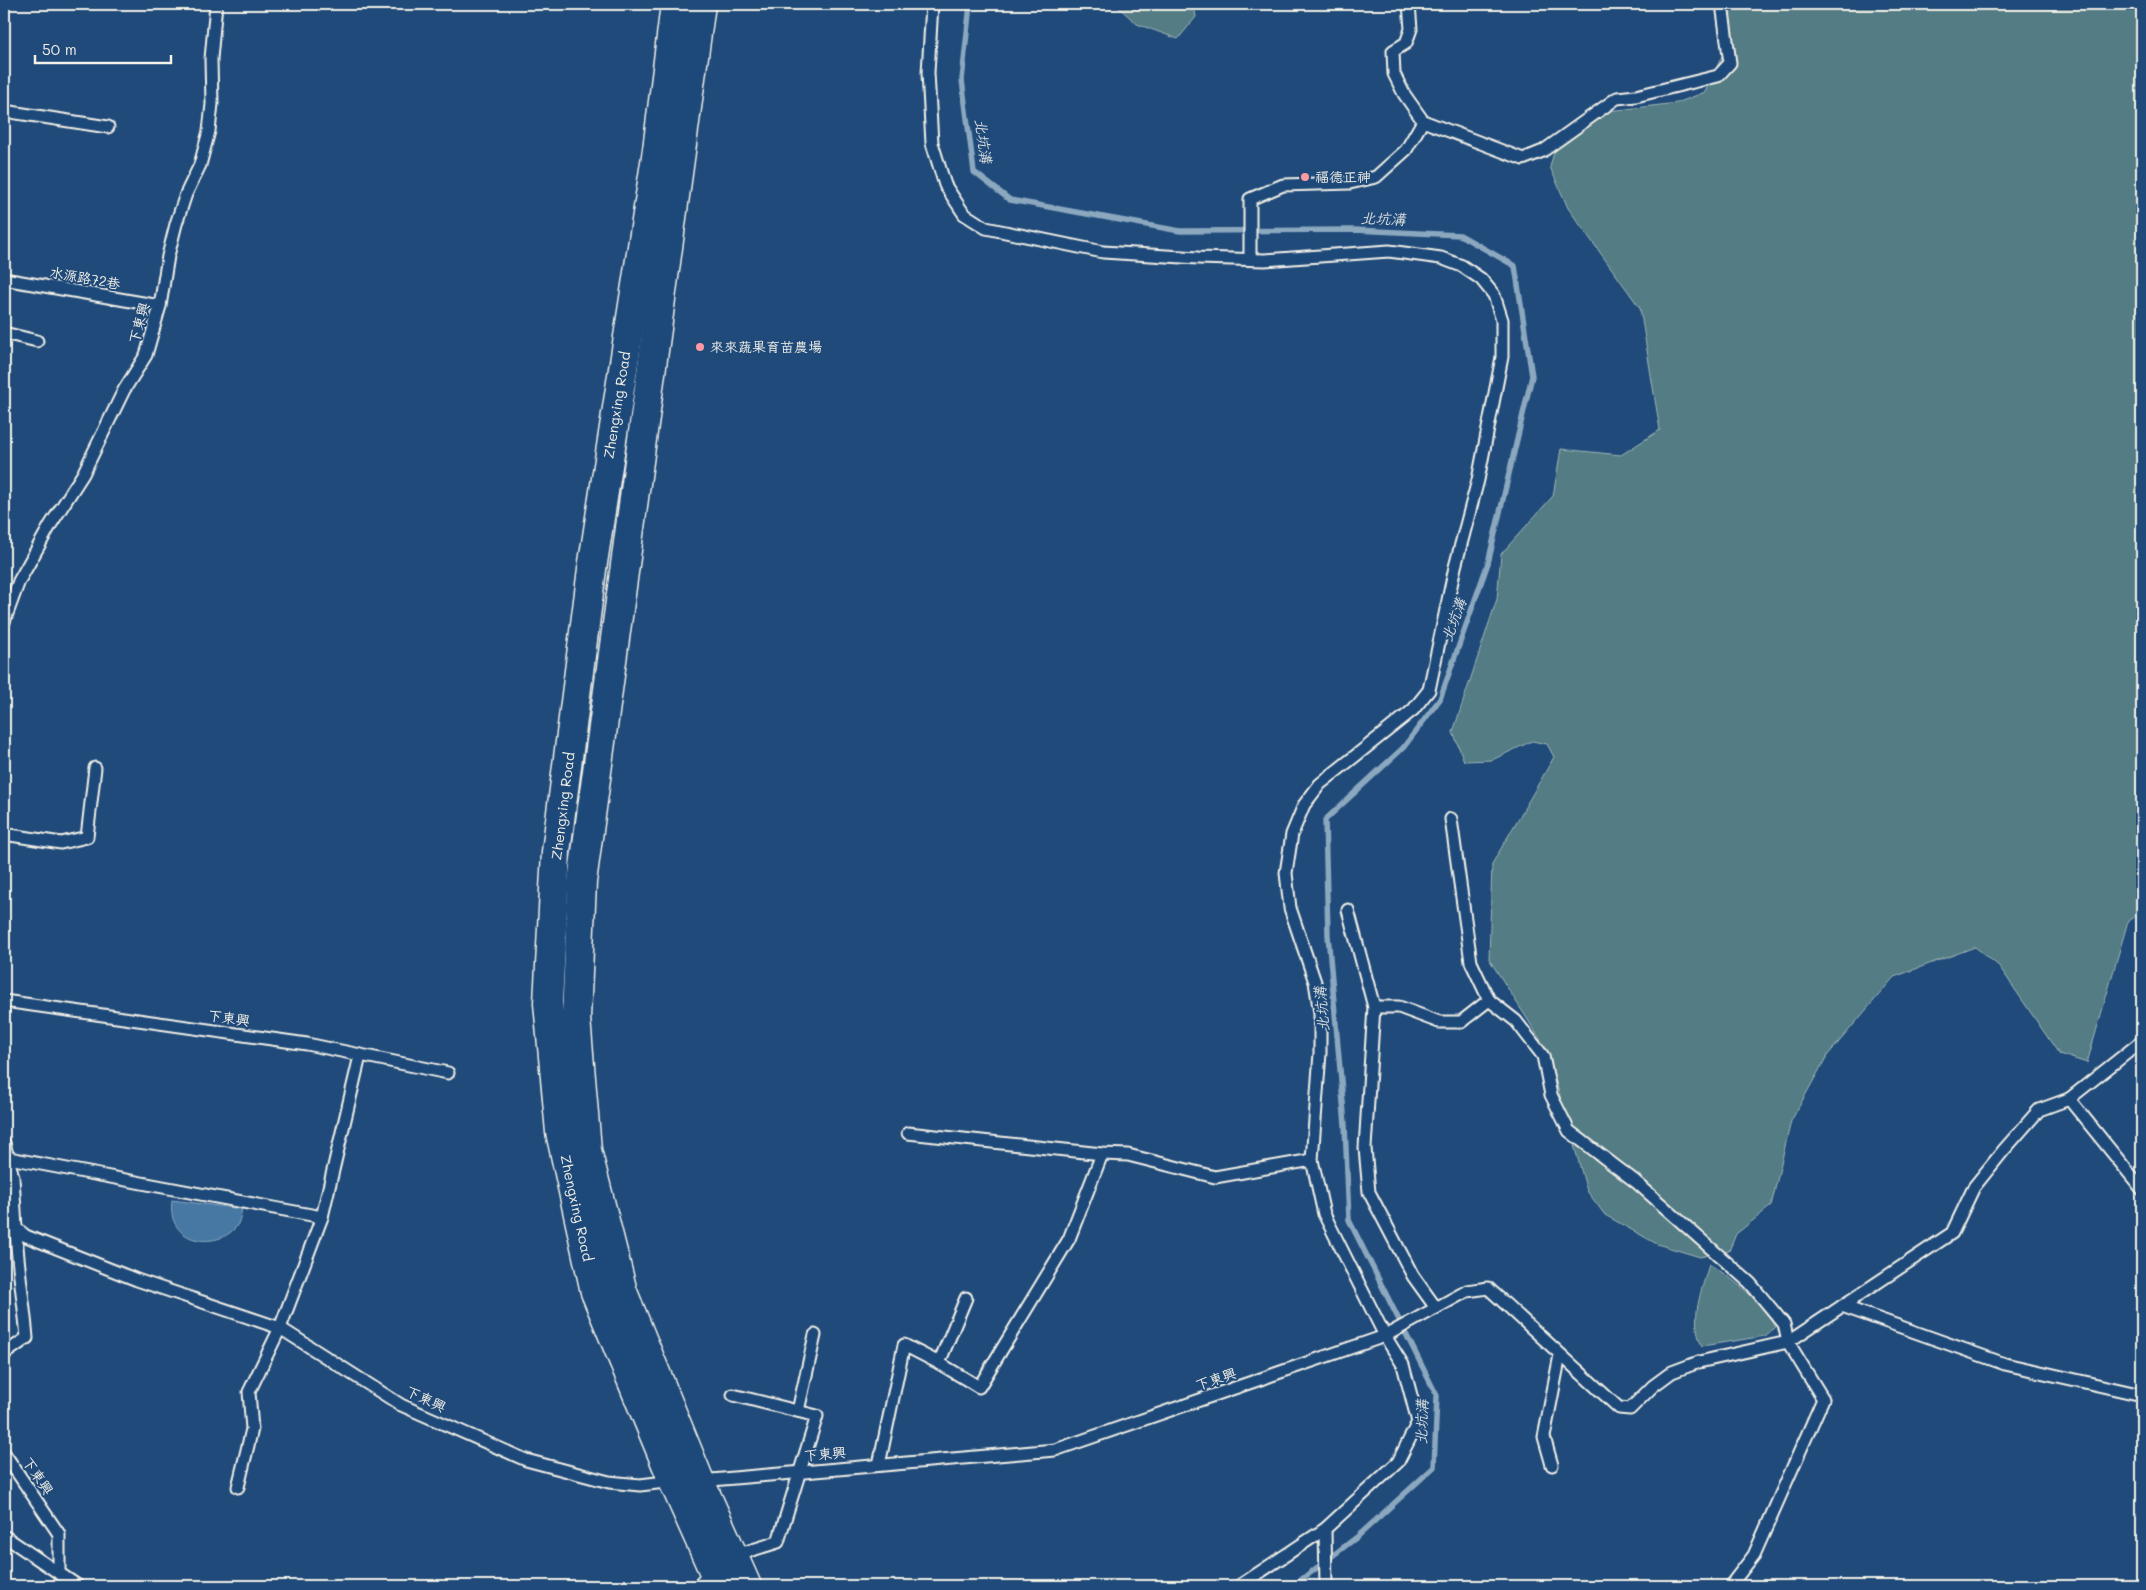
<svg xmlns="http://www.w3.org/2000/svg" width="2146" height="1590" font-family="Mali,'LXGW WenKai TC',sans-serif">
  <style>
    .green { fill: #527c84; stroke: #a3b6b6 }
    .water { fill: #4778a4; stroke: #8ca8bf }
    .lines { fill: none; stroke-linecap: round; stroke-linejoin: round }
    .stream { stroke: #8ca8bf; stroke-width: 5.5 }
    .service-casing { stroke: #f4f1e8; stroke-width: 15 }
    .secondary-casing { stroke: #f4f1e8; stroke-width: 31 }
    .service { stroke: #1f4a7a; stroke-width: 11 }
    .secondary { stroke: #1f4a7a; stroke-width: 28 }
    .poi-dot { fill: #ff9aa2; stroke: #1f4a7a; stroke-width: 2 }
    .labels { text-anchor: middle; stroke-width: 4; stroke-linejoin: round; paint-order: stroke }
    .poi-label { font-size: 14px; fill: #f4f1e8; stroke: #1f4a7a; text-anchor: start }
    .street-label { font-size: 14px; fill: #f4f1e8; stroke: #1f4a7a }
    .water-label { font-size: 15px; font-style: italic; fill: #dadfde; stroke: #1f4a7a }
  </style>
  <rect width="100%" height="100%" fill="#1f4a7a"/>
  <filter id="ink" filterUnits="userSpaceOnUse"><feTurbulence type="fractalNoise" baseFrequency=".02" numOctaves="2"/><feDisplacementMap in="SourceGraphic" scale="10" xChannelSelector="R" yChannelSelector="G"/><feConvolveMatrix kernelMatrix="1 2 1 2 8 2 1 2 1" color-interpolation-filters="sRGB"/></filter>
  <g filter="url(#ink)">
    <g class="green">
      <path d="M1115,4H1194L1196,17L1178,39L1137,24Z"/>
      <path d="M1727,4H2142V911L2128,921L2087,1063L2059,1054L1999,966L1975,947L1894,977L1827,1056L1791,1121L1771,1206L1736,1234L1729,1251L1700,1257L1657,1244L1605,1215L1587,1191L1547,1050L1489,959L1492,864L1554,757L1547,744L1532,741L1492,760L1464,761L1453,732L1497,599L1501,554L1553,496L1561,449L1621,455L1660,430L1640,308L1568,208L1550,167L1554,152L1601,112L1677,103L1705,92L1731,37Z"/>
      <path d="M1709,1264C1738,1282 1757,1298 1776,1327L1765,1336L1702,1346C1689,1318 1702,1291 1709,1264Z"/>
    </g>
    <path class="water" d="M172,1200L242,1209C241,1213 240,1220 238,1224C226,1244 191,1247 177,1227C171,1218 171,1210 172,1200Z"/>
    <g class="lines">
      <path class="stream" d="M970,4L962,80L974,172L1010,200L1180,231L1355,230L1460,235L1515,266L1532,376L1488,563L1440,699L1403,748L1325,820L1328,935L1345,1125L1349,1220L1437,1396L1434,1467L1357,1537L1293,1586"/>
      <g class="service-casing">
        <g id="service">
          <path d="M932,4L928,73L932,143L945,185L964,214L986,228L1103,252L1198,258L1265,260L1389,251L1441,258L1462,266L1481,279L1494,295L1502,320V357L1478,480L1455,567L1429,690L1413,710L1320,784L1304,805L1292,834L1286,873L1290,908L1315,982L1320,1013V1053L1312,1160L1324,1214L1385,1336L1403,1365L1418,1422L1398,1462L1325,1529L1239,1586"/>
          <path d="M1409,4L1411,29L1406,43L1393,51L1394,74L1404,94L1423,121L1523,159L1543,151L1617,98L1636,96L1718,76L1730,63L1722,4"/>
          <path d="M4,111L108,127"/>
          <path d="M1250,259V199L1283,185L1350,183L1376,177L1406,150L1423,121"/>
          <path d="M4,279L160,306"/>
          <path d="M4,333L37,341"/>
          <path d="M4,622L19,581L51,524L83,474L124,390L146,355L160,306L168,256L176,224L186,194L200,165L209,131L212,104L211,59L216,4"/>
          <path d="M1451,819L1471,962L1489,1000L1516,1021L1543,1056L1551,1095L1569,1131L1636,1182L1750,1283L1784,1324L1788,1342L1823,1399L1754,1555L1730,1586"/>
          <path d="M4,834L61,843L87,837L95,768"/>
          <path d="M1348,910L1374,1007L1365,1148L1369,1192L1413,1276L1436,1308"/>
          <path d="M4,1001L307,1044L448,1073"/>
          <path d="M1374,1007H1399L1439,1022H1461L1489,1000"/>
          <path d="M2069,1099L2142,1041"/>
          <path d="M908,1133L1102,1154L1128,1155L1215,1177L1312,1160"/>
          <path d="M4,1143L13,1177L16,1228L26,1236L137,1280L280,1328L401,1405L526,1460L609,1482L640,1485L674,1481"/>
          <path d="M9,1158L322,1217L280,1328L249,1392L252,1429L238,1487"/>
          <path d="M322,1217L360,1056"/>
          <path d="M1842,1306L2005,1364L2142,1395"/>
          <path d="M4,1354L27,1338C24,1301 17,1265 16,1228"/>
          <path d="M939,1363L979,1387L1069,1239L1102,1154"/>
          <path d="M733,1395L817,1416L778,1542L733,1556"/>
          <path d="M798,1411L815,1335"/>
          <path d="M4,1453L59,1534V1573"/>
          <path d="M879,1465L904,1345L939,1363L966,1298"/>
          <path d="M1552,1465L1544,1437L1560,1355"/>
          <path d="M700,1481L1055,1450L1385,1336L1467,1291L1488,1288L1619,1408L1630,1409L1653,1386L1672,1372L1699,1362L1788,1342L1952,1233L1974,1187L2003,1151L2039,1110L2069,1099L2142,1189"/>
          <path d="M1325,1529L1326,1586"/>
          <path d="M4,1536L78,1586"/>
          <path d="M698,1586L712,1571"/>
        </g>
      </g>
      <g class="secondary-casing">
        <g id="secondary">
          <path id="s1" d="M675,4L657,150L592,569L556,852L548,1003L560,1132L595,1292L673,1481L720,1586"/>
          <path d="M701,4L582,882L576,1018L587,1150L623,1292L700,1481L747,1586"/>
        </g>
      </g>
      <use href="#service" class="service"/>
      <use href="#secondary" class="secondary"/>
    </g>
  </g>
  <g class="poi-dot">
    <circle cx="1305" cy="177" r="5"/>
    <circle cx="700" cy="347" r="5"/>
  </g>
  <g class="labels">
    <g class="poi-label">
      <text x="1315" y="182">福德正神</text>
      <text x="710" y="352">來來蔬果育苗農場</text>
    </g>
    <g class="street-label">
      <text transform="translate(85 278) rotate(10)" y="5">水源路72巷</text>
      <text transform="translate(139 323) rotate(-75)" y="5">下東興</text>
      <text transform="translate(617 405) rotate(-81)" y="5">Zhengxing Road</text>
      <text transform="translate(563 806) rotate(-83)" y="5">Zhengxing Road</text>
      <text transform="translate(229 1018) rotate(8)" y="5">下東興</text>
      <text dy="5" stroke="none"><textPath href="#s1" startOffset="1215">Zhengxing Road</textPath></text>
      <text transform="translate(1216 1379) rotate(-19)" y="5">下東興</text>
      <text transform="translate(426 1399) rotate(25)" y="5">下東興</text>
      <text transform="translate(825 1454) rotate(-5)" y="5">下東興</text>
      <text transform="translate(38 1476) rotate(56)" y="5">下東興</text>
    </g>
    <g class="water-label">
      <text transform="translate(983 141) rotate(82)" y="5">北坑溝</text>
      <text transform="translate(1383 219) rotate(2)" y="5">北坑溝</text>
      <text transform="translate(1454 620) rotate(-70)" y="5">北坑溝</text>
      <text transform="translate(1322 1009) rotate(-95)" y="5">北坑溝</text>
      <text transform="translate(1422 1422) rotate(-89)" y="5">北坑溝</text>
    </g>
  </g>
  <rect width="2146" height="1590" fill="none" stroke="#1f4a7a" stroke-width="20"/>
  <rect x="10" y="10" width="2126" height="1570" fill="none" stroke="#f4f1e8" stroke-width="2" filter="url(#ink)"/>
  <path d="M35 55v8h136v-8" fill="none" stroke="#f4f1e8" stroke-width="2.5"/>
  <text x="42" y="55" font-size="15" fill="#f4f1e8" stroke="#1f4a7a" stroke-width="4" paint-order="stroke">50 m</text>
</svg>
